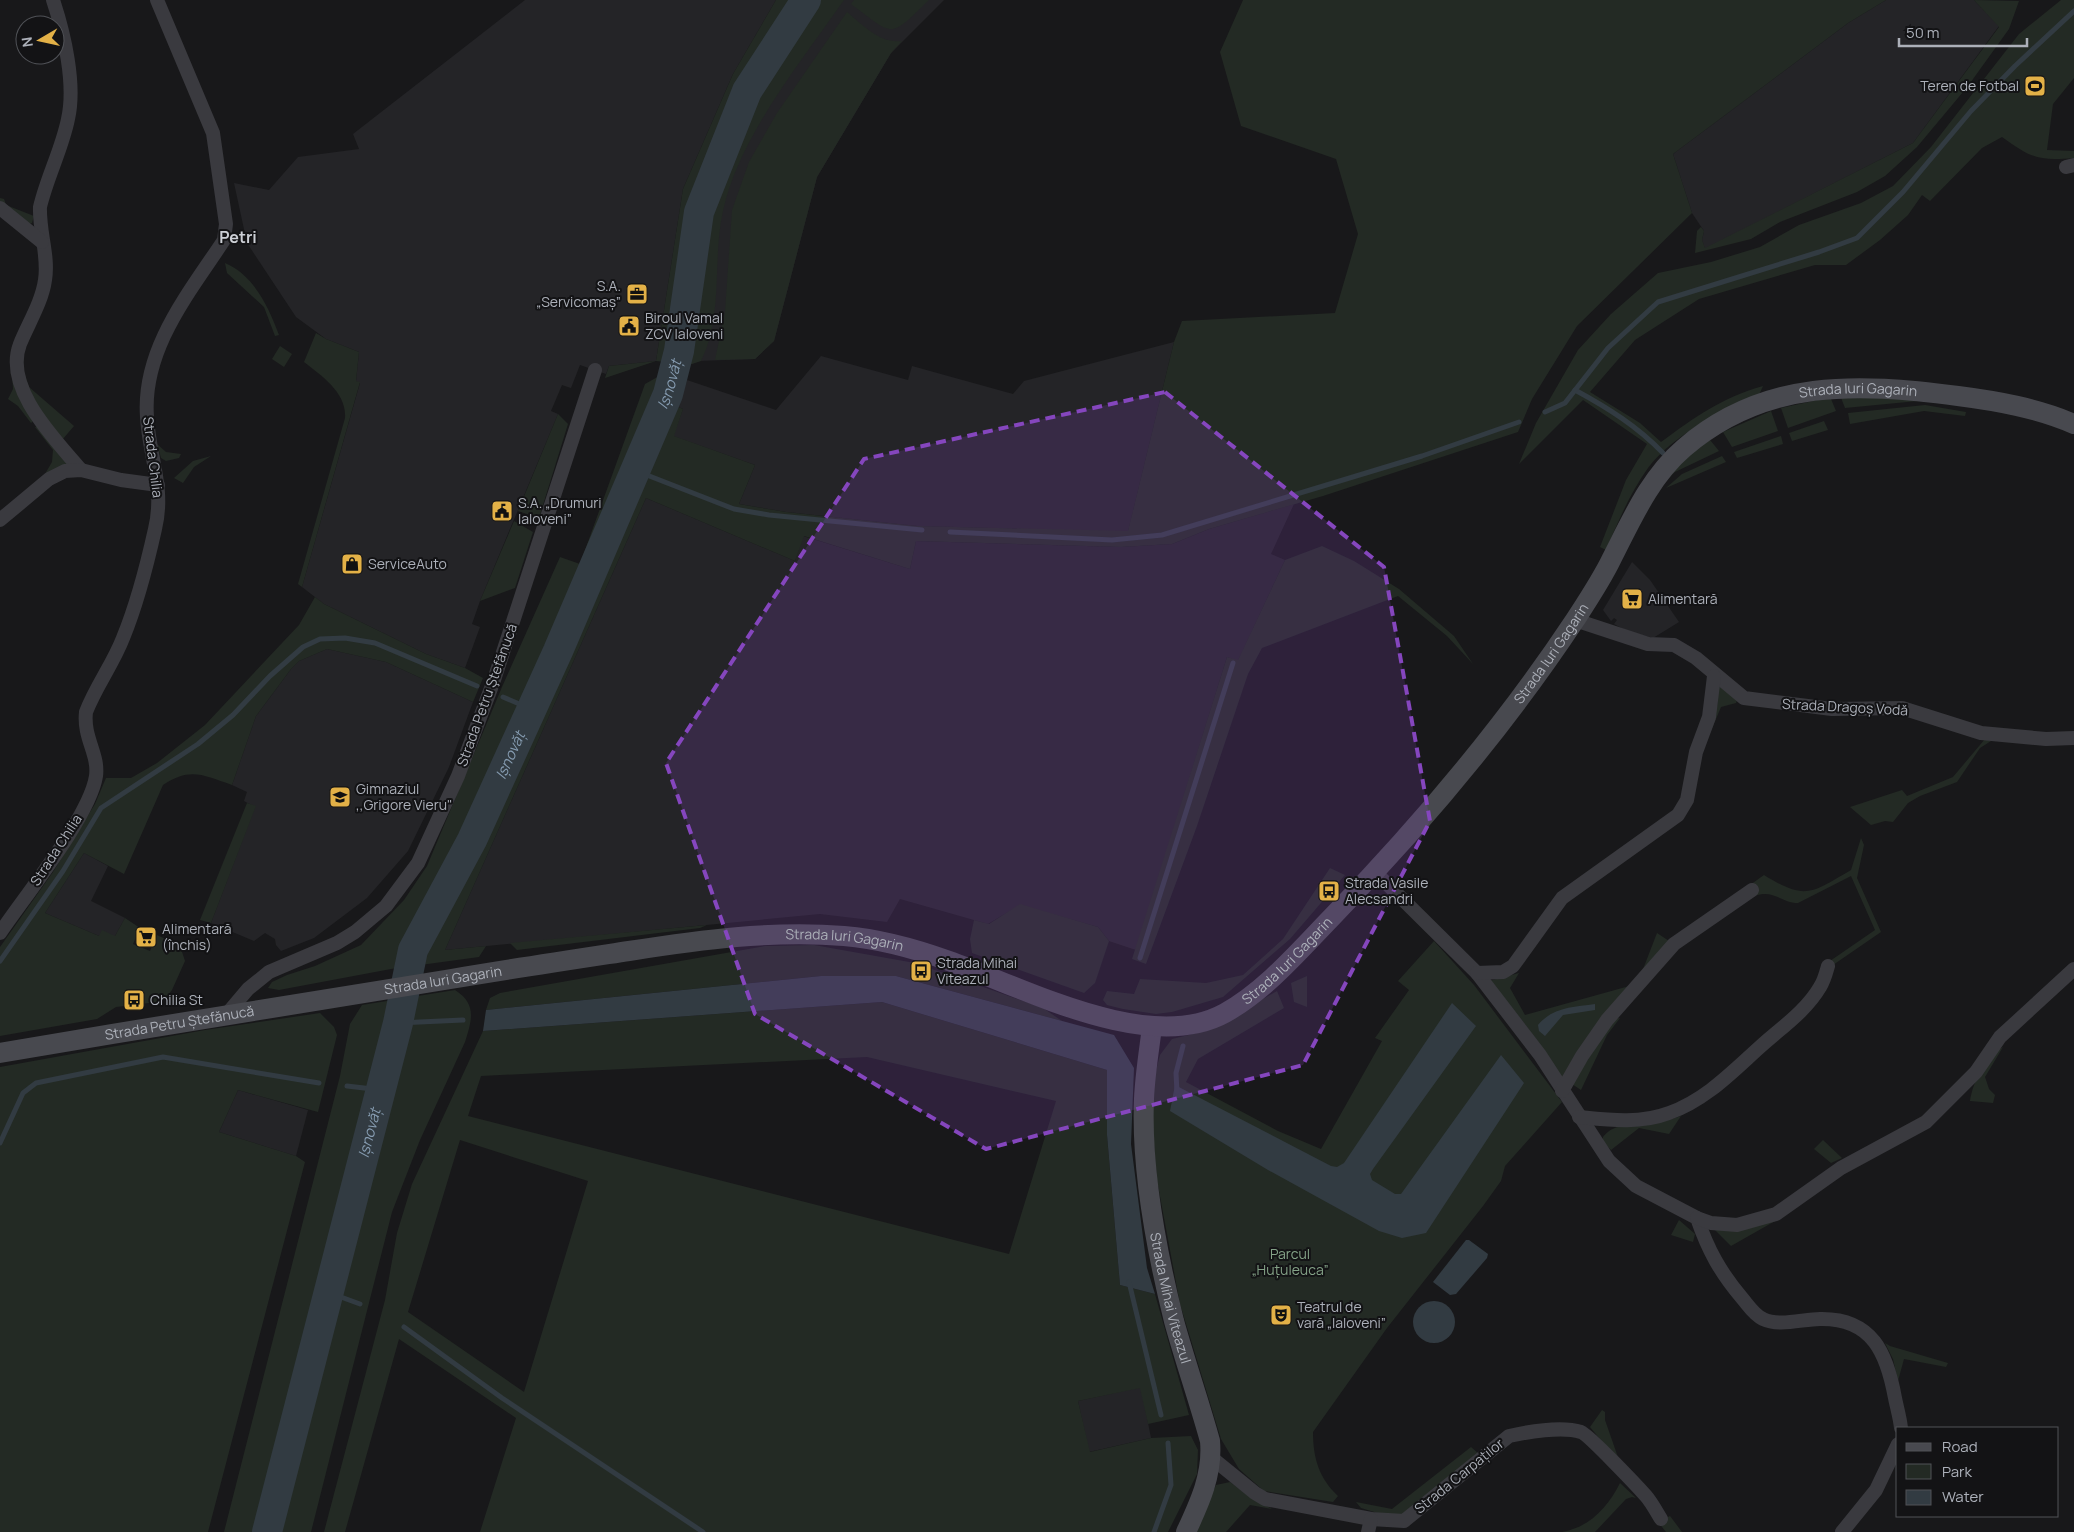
<svg xmlns="http://www.w3.org/2000/svg" width="2074" height="1532" font-family="Manrope,sans-serif">
  <style>
    .built { fill: #242427 }
    .green { fill: #232a24; fill-rule: evenodd }
    .water { fill: #323b42 }
    .lines { fill: none; stroke-linecap: round; stroke-linejoin: round }
    .stream { stroke: #323b42; stroke-width: 5 }
    .river { stroke: #323b42; stroke-width: 30 }
    .street { stroke: #3a3a3f; stroke-width: 14 }
    .secondary { stroke: #48494f; stroke-width: 20 }
    .marked { fill: #8546be; fill-opacity: 0.2; stroke: #8546be; stroke-width: 4; stroke-dasharray: 10 6; stroke-linejoin: round }
    .labels { text-anchor: middle; stroke-width: 4; stroke-linejoin: round; paint-order: stroke }
    .poi-label { font-size: 14px; fill: #acb0b9; stroke: #131315; text-anchor: start }
    .street-label { font-size: 14px; fill: #acb0b9; stroke: #131315 }
    .park-label { font-size: 14px; fill: #84a287; stroke: #131315 }
    .water-label { font-size: 15px; font-style: italic; fill: #869cb1; stroke: #131315 }
    .quarter-label { font-size: 16px; font-weight: bold; fill: #cccfd5; stroke: #131315 }
  </style>
  <rect width="100%" height="100%" fill="#18181a"/>
  <g class="built">
    <path d="M525,0H776L733,74L683,189L656,361L609,366L606,374L580,365L571,388L562,385L551,411L558,414L480,601L472,624L480,627L465,668L426,654L324,604L302,587L360,383L356,381L359,352L326,339L296,317L247,243L234,183L269,190L298,157L359,149L353,134Z"/>
    <path d="M835,0H944L891,53L817,177L774,341L755,359L696,361L719,207L738,155Z"/>
    <path d="M1886,0H1974L1999,26L1913,143L1705,249L1702,240L1704,231L1692,213L1673,154L1848,23Z"/>
    <path d="M1174,342L1128,532L917,526L786,512L739,504L755,465L673,436L683,409L678,407L687,380L776,410L821,356L908,380L912,366L1013,394L1024,381Z"/>
    <path d="M646,498L795,561L803,536L910,569L916,541L1121,547L1172,544L1209,529L1294,504L1271,554L1285,560L1238,661L1227,657L1136,950L1109,941L1098,927L1020,905L988,924L900,899L887,922L820,914L445,950Z"/>
    <path d="M1632,562L1650,580L1679,622L1653,638L1627,631L1614,624L1617,620L1614,618L1611,621L1603,610Z"/>
    <path d="M327,649L386,662L473,702L449,767L408,851L367,898L314,938L281,951L276,945L275,939L265,933L254,941L211,923L255,807L244,801L247,792L232,785L256,716L291,669L299,661Z"/>
    <path d="M84,853L108,866L91,901L125,918L115,936H99L45,913Z"/>
    <path d="M238,1090L308,1110L296,1156L219,1132Z"/>
    <path d="M1141,1387L1151,1438L1089,1452L1078,1401Z"/>
  </g>
  <g class="green">
    <path d="M776,0H844C801,62 739,137 723,211C712,259 724,315 701,361L689,365L656,361L605,378L609,366L656,361L683,189L733,74Z"/>
    <path d="M854,0H929C889,39 895,37 851,4Z"/>
    <path d="M1243,0H1886L1848,23L1673,154L1692,213L1577,326L1532,399L1518,432L1323,496L1209,529L1172,544L1121,547L916,541L910,569L804,536L795,561L646,498L445,950L486,946L479,957L391,969L279,990L268,988L272,982L287,975L315,966L361,945L404,900L427,866L502,687L560,557L580,564L645,384L661,375L687,380L678,407L683,409L674,436L755,465L739,504L786,512L917,526L1128,531L1174,342L1182,321L1335,313L1358,234L1336,159L1241,126L1220,52Z"/>
    <path d="M1974,0L2019,1L2009,29L1968,86L1917,147L1885,176L1857,192L1780,222L1751,239L1695,253L1697,231L1701,227L1704,231L1702,240L1705,248L1913,143L1999,27Z"/>
    <path d="M2061,0H2074V78L2053,104L2047,150L2074,151V158C2038,161 2031,158 2002,137L1982,148L1930,201L1922,195L1908,215L1880,240L1846,265H1815L1699,299L1635,340L1590,392L1640,423L1661,442C1695,417 1721,398 1763,386L1759,395C1724,408 1671,437 1648,468C1630,493 1618,522 1606,550L1600,547L1626,480L1647,444L1583,400L1519,464L1536,423L1578,350L1611,314L1658,273L1711,262L1760,247L1799,225L1861,203L1893,186L1931,147L2019,34Z"/>
    <path d="M847,12C863,25 880,44 902,41L891,53L817,177L774,341L755,359L715,360L725,312L732,210L749,162L777,113Z"/>
    <path d="M0,198L4,199L6,205L34,216L32,223L29,224L0,202Z"/>
    <path d="M225,263C254,275 269,308 279,335L275,336L264,307L227,273Z"/>
    <path d="M316,333L326,339L359,352L356,381L360,382L302,587L298,584L345,418C347,393 322,376 304,362Z"/>
    <path d="M24,346L23,369L29,387L74,426L62,440C42,414 10,382 24,346Z"/>
    <path d="M280,346L292,354L284,367L272,359Z"/>
    <path d="M12,373L34,420L31,423L18,406L8,399L13,389Z"/>
    <path d="M1840,395L1928,400L1845,408Z"/>
    <path d="M1827,398L1831,399L1836,411L1788,428L1781,408Z"/>
    <path d="M1925,405L1966,412L1965,416L1924,411L1850,424L1848,413Z"/>
    <path d="M1771,411L1778,431L1732,447L1723,432Z"/>
    <path d="M558,414L568,424L539,518L518,511Z"/>
    <path d="M1824,421L1828,430L1792,441L1789,433Z"/>
    <path d="M39,426L70,465L45,474L52,462L53,450L35,427Z"/>
    <path d="M1781,436L1783,444L1737,458L1734,452Z"/>
    <path d="M1710,440L1719,451L1675,472L1655,491L1685,459Z"/>
    <path d="M157,444L166,452L181,454L179,458L166,461L161,458Z"/>
    <path d="M211,456L194,467L183,483L174,478L193,461Z"/>
    <path d="M1722,456L1726,462L1666,488L1682,474Z"/>
    <path d="M514,521L533,532L515,588L480,601Z"/>
    <path d="M1322,546L1354,561L1399,589L1454,636L1473,664L1447,636L1398,596L1262,648L1248,674L1197,826L1146,964L1132,959L1227,657L1238,660L1285,560Z"/>
    <path d="M315,597L324,604L426,654L465,668L483,678L473,702L386,662L327,649L299,661L291,669L256,716L232,785C203,775 190,767 163,785L124,874L84,853L45,913L99,936L102,930L115,936L125,918L140,928L133,944L150,951L157,935L180,946L185,961L172,990L165,999L157,1002L116,1007L97,1019L0,1036V947L53,872L95,804L106,778H131L157,763L205,725L299,625Z"/>
    <path d="M1719,685L1737,700L1736,703L1721,707L1703,750L1700,751L1717,707Z"/>
    <path d="M1985,739L1991,741L1980,748L1957,782L1920,796L1908,803L1893,822L1885,821L1871,825L1850,807L1902,790L1907,796L1953,777Z"/>
    <path d="M247,803L256,806L211,923L200,920Z"/>
    <path d="M1861,838L1864,845L1857,878L1881,932L1833,965L1830,961L1875,930L1851,876L1798,903C1782,903 1773,889 1755,896L1750,885L1764,875C1806,901 1811,893 1851,870Z"/>
    <path d="M1330,868L1345,875L1290,939L1223,997L1172,1012L1156,1014L1123,1009L1107,1005L1103,1000L1107,991L1134,994L1140,979L1206,983L1243,975L1283,939Z"/>
    <path d="M1020,904L1098,927L1109,941L1095,983L1084,993L972,953L970,939L974,920L989,924Z"/>
    <path d="M707,925L700,928L517,950L510,943Z"/>
    <path d="M1657,933L1669,941L1640,977Z"/>
    <path d="M1434,941L1474,985L1562,1102L1505,1166L1501,1181L1483,1206L1387,1328L1313,1432C1313,1458 1319,1478 1338,1496L1333,1502L1264,1491L1239,1469L1221,1439L1180,1304L1157,1180L1152,1121L1153,1082L1160,1055L1172,1039L1209,1030L1277,991L1284,1008L1198,1059L1186,1082L1278,1131L1321,1149L1382,1041L1375,1038L1409,990L1398,981Z"/>
    <path d="M814,945L915,963L1043,1008L1062,1021L896,976H821L486,1010L490,998L500,993L765,946Z"/>
    <path d="M1519,973L1510,988L1525,1015L1633,985C1605,1014 1582,1043 1562,1078L1524,1023L1489,981Z"/>
    <path d="M1307,976V1007L1294,1002L1291,983Z"/>
    <path d="M455,990C477,1004 472,1020 465,1042L420,1140L392,1212L311,1532H224L340,1076L350,1024L362,1005Z"/>
    <path d="M882,1002L1107,1070V1135L1120,1285L1155,1294L1189,1415L1148,1424L1140,1388L1078,1401L1090,1452L1151,1438L1191,1436L1198,1450L1197,1474L1168,1532H480L516,1418L399,1339L345,1532H324L385,1300L397,1233L412,1184L483,1031ZM867,1057L1056,1101L1009,1254L468,1116L481,1076ZM460,1140L588,1181L524,1392L408,1312Z"/>
    <path d="M320,1013L334,1027L337,1035L318,1112L238,1090L219,1132L296,1156L305,1162L208,1532H0V1067L205,1030Z"/>
    <path d="M1620,1018L1607,1035L1581,1090L1572,1084L1614,1019Z"/>
    <path d="M2003,1047L1985,1077L1989,1089L1995,1095L1993,1103L1970,1101C1973,1081 1985,1059 2003,1047Z"/>
    <path d="M1681,1116L1669,1134L1639,1128L1611,1150L1603,1142V1137C1616,1121 1632,1127 1650,1124C1661,1123 1671,1119 1681,1116Z"/>
    <path d="M1823,1140L1842,1158L1831,1163L1814,1149Z"/>
    <path d="M1782,1217L1731,1246L1714,1229C1741,1230 1757,1227 1782,1217Z"/>
    <path d="M1679,1220L1695,1234L1693,1242L1671,1235Z"/>
    <path d="M1885,1343L1890,1346L1948,1363L1946,1367L1904,1359L1898,1381L1893,1359Z"/>
    <path d="M1602,1410L1605,1412V1420L1620,1463L1590,1427Z"/>
    <path d="M1471,1447L1479,1454L1402,1515H1384L1361,1508L1356,1502L1392,1509Z"/>
    <path d="M1230,1482L1253,1499L1272,1509L1250,1505L1226,1532H1195L1216,1485Z"/>
    <path d="M1620,1483L1636,1498L1632,1497L1626,1499L1595,1532H1562C1590,1527 1608,1507 1620,1483Z"/>
    <path d="M1670,1516L1682,1532H1666L1658,1522Z"/>
  </g>
  <g class="water">
    <path d="M821,976H896L1114,1035L1134,1068L1131,1144L1147,1268L1155,1294L1120,1285L1107,1135V1070L882,1002L483,1031L486,1010Z"/>
    <path d="M1452,1003L1476,1026L1373,1169L1370,1174L1372,1180L1395,1194H1401L1501,1055L1524,1083L1426,1233L1402,1238L1379,1231L1268,1170L1170,1111L1175,1085L1331,1166L1337,1167L1344,1163Z"/>
    <path d="M1595,1004V1010L1563,1015L1545,1036L1539,1031L1538,1025C1553,1007 1573,1007 1595,1004Z"/>
    <path d="M1466,1240H1469L1488,1254L1487,1258L1456,1294L1450,1295L1433,1282Z"/>
    <circle cx="1434" cy="1322" r="21"/>
  </g>
  <g class="lines">
    <g class="stream">
      <path d="M1575,390C1608,408 1637,426 1663,453"/>
      <path d="M1545,412L1565,403L1608,348L1658,302L1819,252L1857,238L1903,192L1971,111L2015,66L2074,11"/>
      <path d="M634,470L734,509L769,515L922,530"/>
      <path d="M950,532L1112,540L1162,535L1422,456L1519,422"/>
      <path d="M503,697L531,709"/>
      <path d="M1140,958L1233,663"/>
      <path d="M0,961L63,871L101,808L198,744L233,715L270,676L303,647L320,639L345,638L375,643L477,686"/>
      <path d="M398,1023L463,1020"/>
      <path d="M347,1086L381,1090"/>
      <path d="M1177,1092L1176,1073L1183,1046"/>
      <path d="M0,1143L23,1093L36,1083L163,1057L319,1083"/>
      <path d="M1129,1282L1161,1415"/>
      <path d="M330,1293L360,1304"/>
      <path d="M404,1327L502,1398L703,1532"/>
      <path d="M1154,1532L1171,1485L1168,1443"/>
    </g>
    <path class="river" id="s1" d="M267,1532L398,1023L413,950L472,840L558,651L668,394L679,351L699,212L747,91L806,0"/>
    <g class="street">
      <path d="M53,0C64,33 76,84 68,119C62,149 47,177 40,207C39,232 49,256 45,280C42,302 28,324 20,344C3,388 55,439 81,470"/>
      <path d="M2066,167L2074,165"/>
      <path d="M0,208L42,242"/>
      <path d="M0,520L49,479L65,471L81,470L121,480L158,485"/>
      <path d="M1575,620L1648,644L1674,645L1696,658L1744,698L1832,709L1902,708L1981,733L2046,739L2074,738"/>
      <path d="M1375,872L1477,973L1540,1055L1609,1161L1636,1186L1697,1218C1708,1250 1720,1272 1742,1298C1748,1305 1754,1315 1763,1319C1779,1327 1803,1319 1820,1319C1873,1318 1887,1354 1895,1398C1897,1408 1900,1418 1901,1428"/>
      <path d="M0,933C25,896 90,816 96,776C99,754 83,738 86,712C96,686 113,664 123,638C137,604 147,565 155,529C165,488 149,456 147,417C142,349 189,293 224,240L226,224L213,133L157,0"/>
      <path d="M1477,973L1503,972L1513,966L1562,898L1678,815L1687,800L1696,752L1709,717L1714,676"/>
      <path d="M226,1015L248,989L269,972L337,943L355,932L386,906L418,863L458,776L493,683L595,370"/>
      <path d="M1562,1091L1582,1056L1607,1020L1674,944L1752,890"/>
      <path d="M1579,1117C1609,1120 1640,1124 1669,1113C1706,1100 1733,1071 1761,1046C1781,1028 1806,1011 1820,987C1824,981 1826,973 1828,966"/>
      <path d="M1697,1218L1711,1223L1737,1225L1776,1214L1841,1168L1926,1122L1976,1072L2000,1037L2074,969"/>
      <path d="M1212,1458L1255,1493L1265,1499L1371,1519L1404,1521L1509,1436C1527,1432 1562,1426 1581,1432C1589,1435 1638,1487 1646,1496C1652,1503 1656,1511 1661,1519"/>
      <path d="M1368,1532L1371,1519"/>
      <path d="M1842,1532L1876,1490L1898,1444"/>
    </g>
    <g class="secondary">
      <path id="s2" d="M1152,1027C1149,1051 1145,1075 1144,1099C1141,1169 1157,1253 1174,1321C1185,1361 1199,1401 1210,1441C1213,1474 1200,1502 1186,1532"/>
      <path id="s3" d="M0,1053C150,1027 300,1003 451,979C510,969 570,960 629,951C700,940 772,930 844,936C880,939 916,949 949,961C1024,988 1149,1055 1225,1013C1266,990 1299,951 1332,917C1421,825 1504,727 1575,620C1588,600 1602,579 1612,558C1632,519 1650,477 1684,448C1765,378 1858,383 1958,396C1997,401 2037,408 2074,424"/>
    </g>
  </g>
  <path class="marked" d="M1165,392L1384,567L1430,821L1303,1065L986,1149L755,1014L666,763L864,459Z"/>
  <defs>
    <g id="stadium-square" transform="scale(1.125)"><rect x="-9" y="-9" width="18" height="18" rx="4" fill="#e3b147" stroke="#131315"/><path d="M0-5a6.5 5 0 1 0 0 10a6.5 5 0 1 0 0-10ZM-3.5-1.8h7v3.6h-7Z" fill="#111"/></g>
    <g id="office-square" transform="scale(1.125)"><rect x="-9" y="-9" width="18" height="18" rx="4" fill="#e3b147" stroke="#131315"/><path d="M-6-3h4V-5.5h4V-3h4V5H-6ZM-1-4.5V-3h2v-1.5ZM-6 0V1H6V0Z" fill="#111"/></g>
    <g id="civic-square" transform="scale(1.125)"><rect x="-9" y="-9" width="18" height="18" rx="4" fill="#e3b147" stroke="#131315"/><path d="M-.6-6.5H3V-4.5H.6V-3L4-1V1h2V6H-6V1h2V-1L-.6-3ZM-1.2 2.5V6h2.4V2.5Z" fill="#111"/></g>
    <g id="shop-square" transform="scale(1.125)"><rect x="-9" y="-9" width="18" height="18" rx="4" fill="#e3b147" stroke="#131315"/><path d="M-5-2.5h2.3a2.7 3.5 0 0 1 5.4 0H5L5.5 6h-11ZM-1.5-2.5h3a1.5 2.3 0 0 0-3 0Z" fill="#111"/></g>
    <g id="supermarket-square" transform="scale(1.125)"><rect x="-9" y="-9" width="18" height="18" rx="4" fill="#e3b147" stroke="#131315"/><path d="M-6-5.5h2.5l.6 2H6L4.5 2H-2.5L-4.4-4H-6ZM-1.5 3.2a1.3 1.3 0 1 0 .1 0ZM3 3.2a1.3 1.3 0 1 0 .1 0Z" fill="#111"/></g>
    <g id="school-square" transform="scale(1.125)"><rect x="-9" y="-9" width="18" height="18" rx="4" fill="#e3b147" stroke="#131315"/><path d="M0-5L7-2L0 1L-7-2ZM-4 1L0 2.5L4 1V4Q0 6-4 4Z" fill="#111"/></g>
    <g id="bus-square" transform="scale(1.125)"><rect x="-9" y="-9" width="18" height="18" rx="4" fill="#e3b147" stroke="#131315"/><path d="M-5-6H5V4H4V6H2V4H-2V6H-4V4H-5ZM-3.5-4V0h7V-4ZM-3.5 1.2v1.5H-2V1.2ZM2 1.2v1.5H3.5V1.2Z" fill="#111"/></g>
    <g id="theatre-square" transform="scale(1.125)"><rect x="-9" y="-9" width="18" height="18" rx="4" fill="#e3b147" stroke="#131315"/><path d="M-5-5.5Q0-4 5-5.5V0Q5 5 0 6Q-5 5-5 0ZM-3.3-2.5H-1v1.5H-3.3ZM1-2.5H3.3v1.5H1ZM-2.8 1Q0 5.5 2.8 1Z" fill="#111"/></g>
  </defs>
  <g fill-rule="evenodd">
    <use href="#stadium-square" x="2035" y="86"/>
    <use href="#office-square" x="637" y="294"/>
    <use href="#civic-square" x="629" y="326"/>
    <use href="#civic-square" x="502" y="511"/>
    <use href="#shop-square" x="352" y="564"/>
    <use href="#supermarket-square" x="1632" y="599"/>
    <use href="#school-square" x="340" y="797"/>
    <use href="#bus-square" x="1329" y="891"/>
    <use href="#supermarket-square" x="146" y="937"/>
    <use href="#bus-square" x="921" y="971"/>
    <use href="#bus-square" x="134" y="1000"/>
    <use href="#theatre-square" x="1281" y="1315"/>
  </g>
  <g class="labels">
    <g class="poi-label">
      <text x="2019" y="91" text-anchor="end">Teren de Fotbal</text>
      <text x="621" y="291" text-anchor="end">S.A.<tspan x="621" dy="16">„Servicomaș”</tspan></text>
      <text x="645" y="323">Biroul Vamal<tspan x="645" dy="16">ZCV Ialoveni</tspan></text>
      <text x="518" y="508">S.A. „Drumuri<tspan x="518" dy="16">Ialoveni”</tspan></text>
      <text x="368" y="569">ServiceAuto</text>
      <text x="1648" y="604">Alimentară</text>
      <text x="356" y="794">Gimnaziul<tspan x="356" dy="16">,,Grigore Vieru"</tspan></text>
      <text x="1345" y="888">Strada Vasile<tspan x="1345" dy="16">Alecsandri</tspan></text>
      <text x="162" y="934">Alimentară<tspan x="162" dy="16">(închis)</tspan></text>
      <text x="937" y="968">Strada Mihai<tspan x="937" dy="16">Viteazul</tspan></text>
      <text x="150" y="1005">Chilia St</text>
      <text x="1297" y="1312">Teatrul de<tspan x="1297" dy="16">vară „Ialoveni”</tspan></text>
    </g>
    <g class="street-label">
      <text dy="5" stroke="none"><textPath href="#s3" startOffset="2172">Strada Iuri Gagarin</textPath></text>
      <text transform="translate(153 457) rotate(83)" y="5">Strada Chilia</text>
      <text dy="5" stroke="none"><textPath href="#s3" startOffset="1738">Strada Iuri Gagarin</textPath></text>
      <text transform="translate(487 695) rotate(-70)" y="5">Strada Petru Ştefănucă</text>
      <text transform="translate(1845 707) rotate(3)" y="5">Strada Dragoș Vodă</text>
      <text transform="translate(56 850) rotate(-57)" y="5">Strada Chilia</text>
      <text dy="5" stroke="none"><textPath href="#s3" startOffset="854">Strada Iuri Gagarin</textPath></text>
      <text dy="5" stroke="none"><textPath href="#s3" startOffset="1332">Strada Iuri Gagarin</textPath></text>
      <text dy="5" stroke="none"><textPath href="#s3" startOffset="449">Strada Iuri Gagarin</textPath></text>
      <text dy="5" stroke="none"><textPath href="#s3" startOffset="182">Strada Petru Ștefănucă</textPath></text>
      <text dy="5" stroke="none"><textPath href="#s2" startOffset="274">Strada Mihai Viteazul</textPath></text>
      <text transform="translate(1459 1476) rotate(-39)" y="5">Strada Carpaților</text>
    </g>
    <g class="park-label">
      <text x="1290" y="1259">Parcul<tspan x="1290" dy="16">„Huțuleuca”</tspan></text>
    </g>
    <g class="water-label">
      <text dy="5" stroke="none"><textPath href="#s1" startOffset="1222">Ișnovăț</textPath></text>
      <text dy="5" stroke="none"><textPath href="#s1" startOffset="818">Ișnovăț</textPath></text>
      <text dy="5" stroke="none"><textPath href="#s1" startOffset="412">Ișnovăț</textPath></text>
    </g>
    <g class="quarter-label">
      <text x="238" y="243">Petri</text>
    </g>
  </g>
  <rect x="1896" y="1427" width="162" height="90" fill="#131315" stroke="#505257"/>
  <rect x="1906" y="1443" width="25" height="8" fill="#48494f" stroke="#505257"/>
  <text x="1942" y="1452" font-size="15" fill="#acb0b9">Road</text>
  <rect x="1906" y="1464" width="25" height="15" fill="#232a24" stroke="#505257"/>
  <text x="1942" y="1477" font-size="15" fill="#acb0b9">Park</text>
  <rect x="1906" y="1490" width="25" height="15" fill="#323b42" stroke="#505257"/>
  <text x="1942" y="1502" font-size="15" fill="#acb0b9">Water</text>
  <g transform="translate(40 40) rotate(261)"><circle r="24" fill="#131315" stroke="#505257"/>
  <path d="M0-4L9 19L0 12L-9 19Z" fill="#e3b147"/>
  <text y="-8" font-size="14" font-weight="bold" text-anchor="middle" fill="#acb0b9">N</text>
  </g>
  <path d="M1899 38v8h128v-8" fill="none" stroke="#acb0b9" stroke-width="2.5"/>
  <text x="1906" y="38" font-size="15" fill="#acb0b9" stroke="#131315" stroke-width="4" paint-order="stroke">50 m</text>
</svg>
